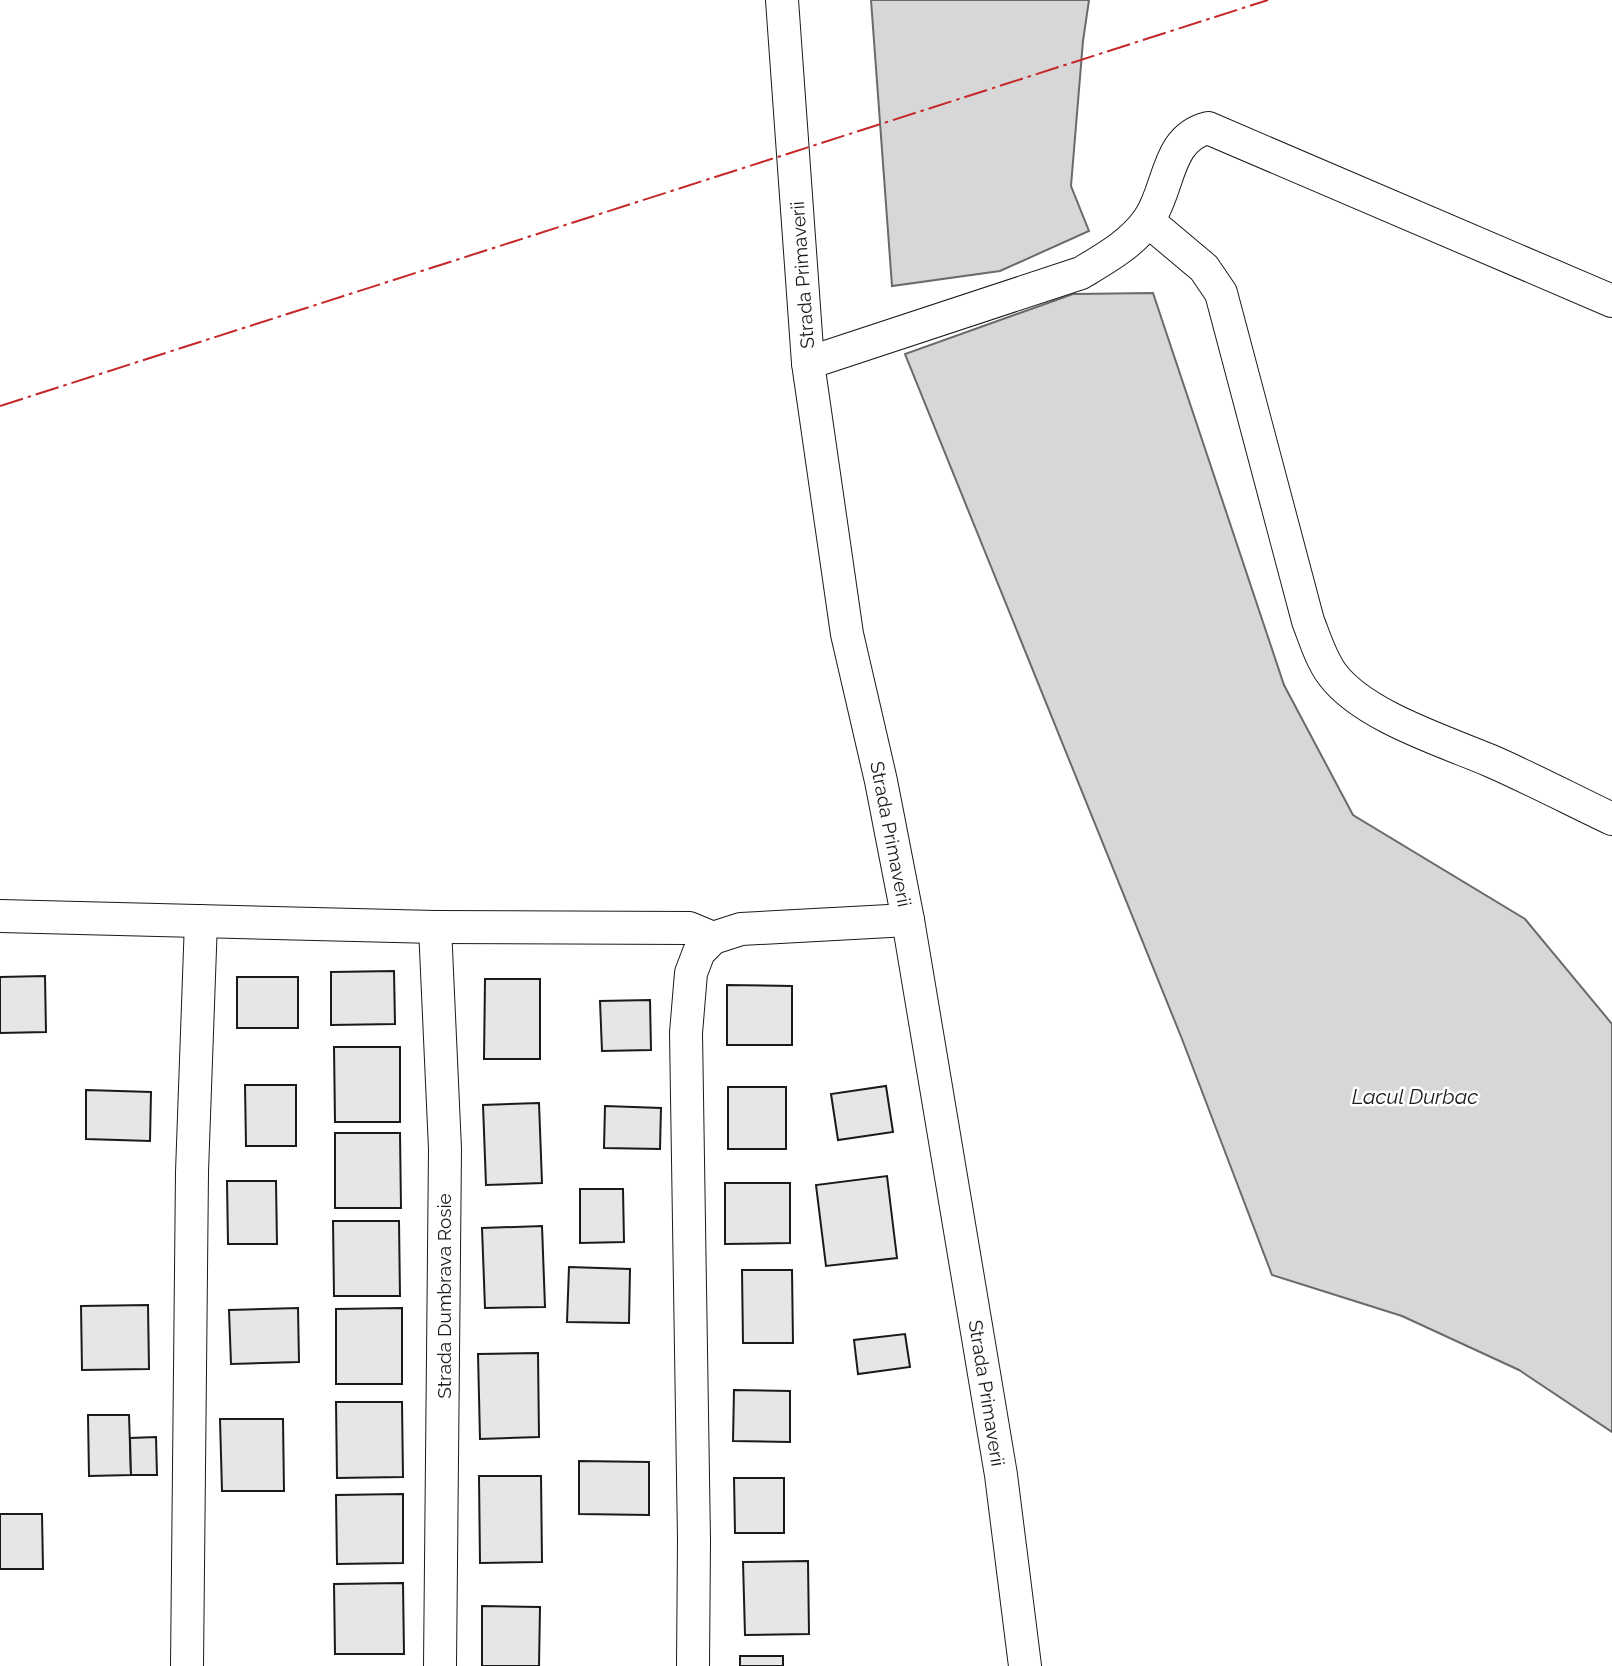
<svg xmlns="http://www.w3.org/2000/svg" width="1612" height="1666" font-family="Raleway,sans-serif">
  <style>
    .water { fill: #d7d7d7; stroke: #6a6a6a; stroke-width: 2 }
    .building { fill: #e6e6e6; stroke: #1a1a1a; stroke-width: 2 }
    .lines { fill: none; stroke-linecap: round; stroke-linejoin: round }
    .minor-casing { stroke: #1a1a1a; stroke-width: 34 }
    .minor { stroke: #fff; stroke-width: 32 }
    .power { stroke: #c62828; stroke-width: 2; stroke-dasharray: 24 5 3.5 5; stroke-linecap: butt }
    .labels { text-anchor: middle; stroke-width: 5; stroke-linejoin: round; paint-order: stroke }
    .street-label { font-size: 19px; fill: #1a1a1a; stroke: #fff }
    .water-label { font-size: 21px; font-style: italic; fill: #1a1a1a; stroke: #fff }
  </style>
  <rect width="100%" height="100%" fill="#fff"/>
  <g class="water">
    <path d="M871,0H1089L1083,41L1071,186L1089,231L1000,271L892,286Z"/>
    <path d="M1153,293L1284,685L1353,815L1525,919L1612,1024V1432L1519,1370L1402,1316L1272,1275L1182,1039L905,354L1073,294Z"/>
  </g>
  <g class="building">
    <path d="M394,971L395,1024L331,1025V972Z"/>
    <path d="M45,976L46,1032L0,1033V977Z"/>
    <rect x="237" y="977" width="61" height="51"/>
    <path d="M485,979H540V1059H484Z"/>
    <path d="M727,985L792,986V1045H727Z"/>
    <path d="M650,1000L651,1050L602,1051L600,1001Z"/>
    <path d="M334,1047H400V1122H335Z"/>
    <path d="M245,1085H296V1146H246Z"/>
    <path d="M886,1086L893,1132L838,1140L831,1094Z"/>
    <rect x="728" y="1087" width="58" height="62"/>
    <path d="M86,1090L151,1092L150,1141L86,1139Z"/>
    <path d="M539,1103L542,1183L486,1185L483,1105Z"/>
    <path d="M605,1106L661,1108L660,1149L604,1148Z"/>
    <path d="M335,1133H400L401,1208H335Z"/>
    <path d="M887,1176L897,1258L826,1266L816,1185Z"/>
    <path d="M227,1181H276L277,1244H228Z"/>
    <path d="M725,1183H790V1243L725,1244Z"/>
    <path d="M580,1189H623L624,1242L580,1243Z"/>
    <path d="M333,1221H399L400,1296H334Z"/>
    <path d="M542,1226L545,1307L485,1308L482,1228Z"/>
    <path d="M569,1267L630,1269L629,1323L567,1322Z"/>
    <path d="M742,1270H792L793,1343H743Z"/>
    <path d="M148,1305L149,1369L82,1370L81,1306Z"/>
    <path d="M298,1308L299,1362L231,1364L229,1310Z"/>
    <path d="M402,1308V1384H336V1309Z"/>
    <path d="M905,1334L910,1367L858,1374L854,1340Z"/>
    <path d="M538,1353L539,1437L480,1439L478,1354Z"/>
    <path d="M734,1390L790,1391V1442L733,1441Z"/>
    <path d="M336,1402H402L403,1477L337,1478Z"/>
    <path d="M88,1415H129L131,1475L89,1476Z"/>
    <path d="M220,1419H283L284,1491H222Z"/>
    <path d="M156,1437L157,1475H131L130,1438Z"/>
    <path d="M579,1461L649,1462V1515L579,1514Z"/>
    <path d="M479,1476H541L542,1562L480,1563Z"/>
    <path d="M734,1478H784V1533H735Z"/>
    <path d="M403,1494V1563L337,1564L336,1495Z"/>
    <path d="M0,1514H42L43,1569H0Z"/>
    <path d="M808,1561L809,1634L745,1635L743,1562Z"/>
    <path d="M403,1583L404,1654H335L334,1584Z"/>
    <path d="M482,1606L540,1607L539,1666H482Z"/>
    <rect x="740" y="1656" width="43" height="10"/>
  </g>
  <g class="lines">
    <g class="minor-casing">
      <g id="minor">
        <path d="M782,0L808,363L847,634L881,781L908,920L1001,1475L1025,1666"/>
        <path d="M1148,221L1204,268L1221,293L1308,621C1315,639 1321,659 1332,674C1363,716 1444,741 1491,761C1532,779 1572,800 1612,819"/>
        <path d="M808,363L1081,273C1106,258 1133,243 1149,219C1170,188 1166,138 1208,128L1612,301"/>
        <path d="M0,916L435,927L689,928L713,938"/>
        <path d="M435,927L445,1149L440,1666"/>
        <path d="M187,1666L192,1172L201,921"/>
        <path d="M693,1666L694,1540L686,1033L691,973L699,952L713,938L741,929L908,920"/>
      </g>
    </g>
    <use href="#minor" class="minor"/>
    <path class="power" d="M0,406L1268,0"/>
  </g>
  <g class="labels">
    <g class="street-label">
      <text transform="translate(802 275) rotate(-94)" y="7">Strada Primaverii</text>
      <text transform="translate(891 834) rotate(79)" y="7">Strada Primaverii</text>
      <text transform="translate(444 1296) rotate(-90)" y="7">Strada Dumbrava Rosie</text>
      <text transform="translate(987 1393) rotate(81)" y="7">Strada Primaverii</text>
    </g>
    <g class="water-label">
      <text x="1415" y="1104">Lacul Durbac</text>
    </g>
  </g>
</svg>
